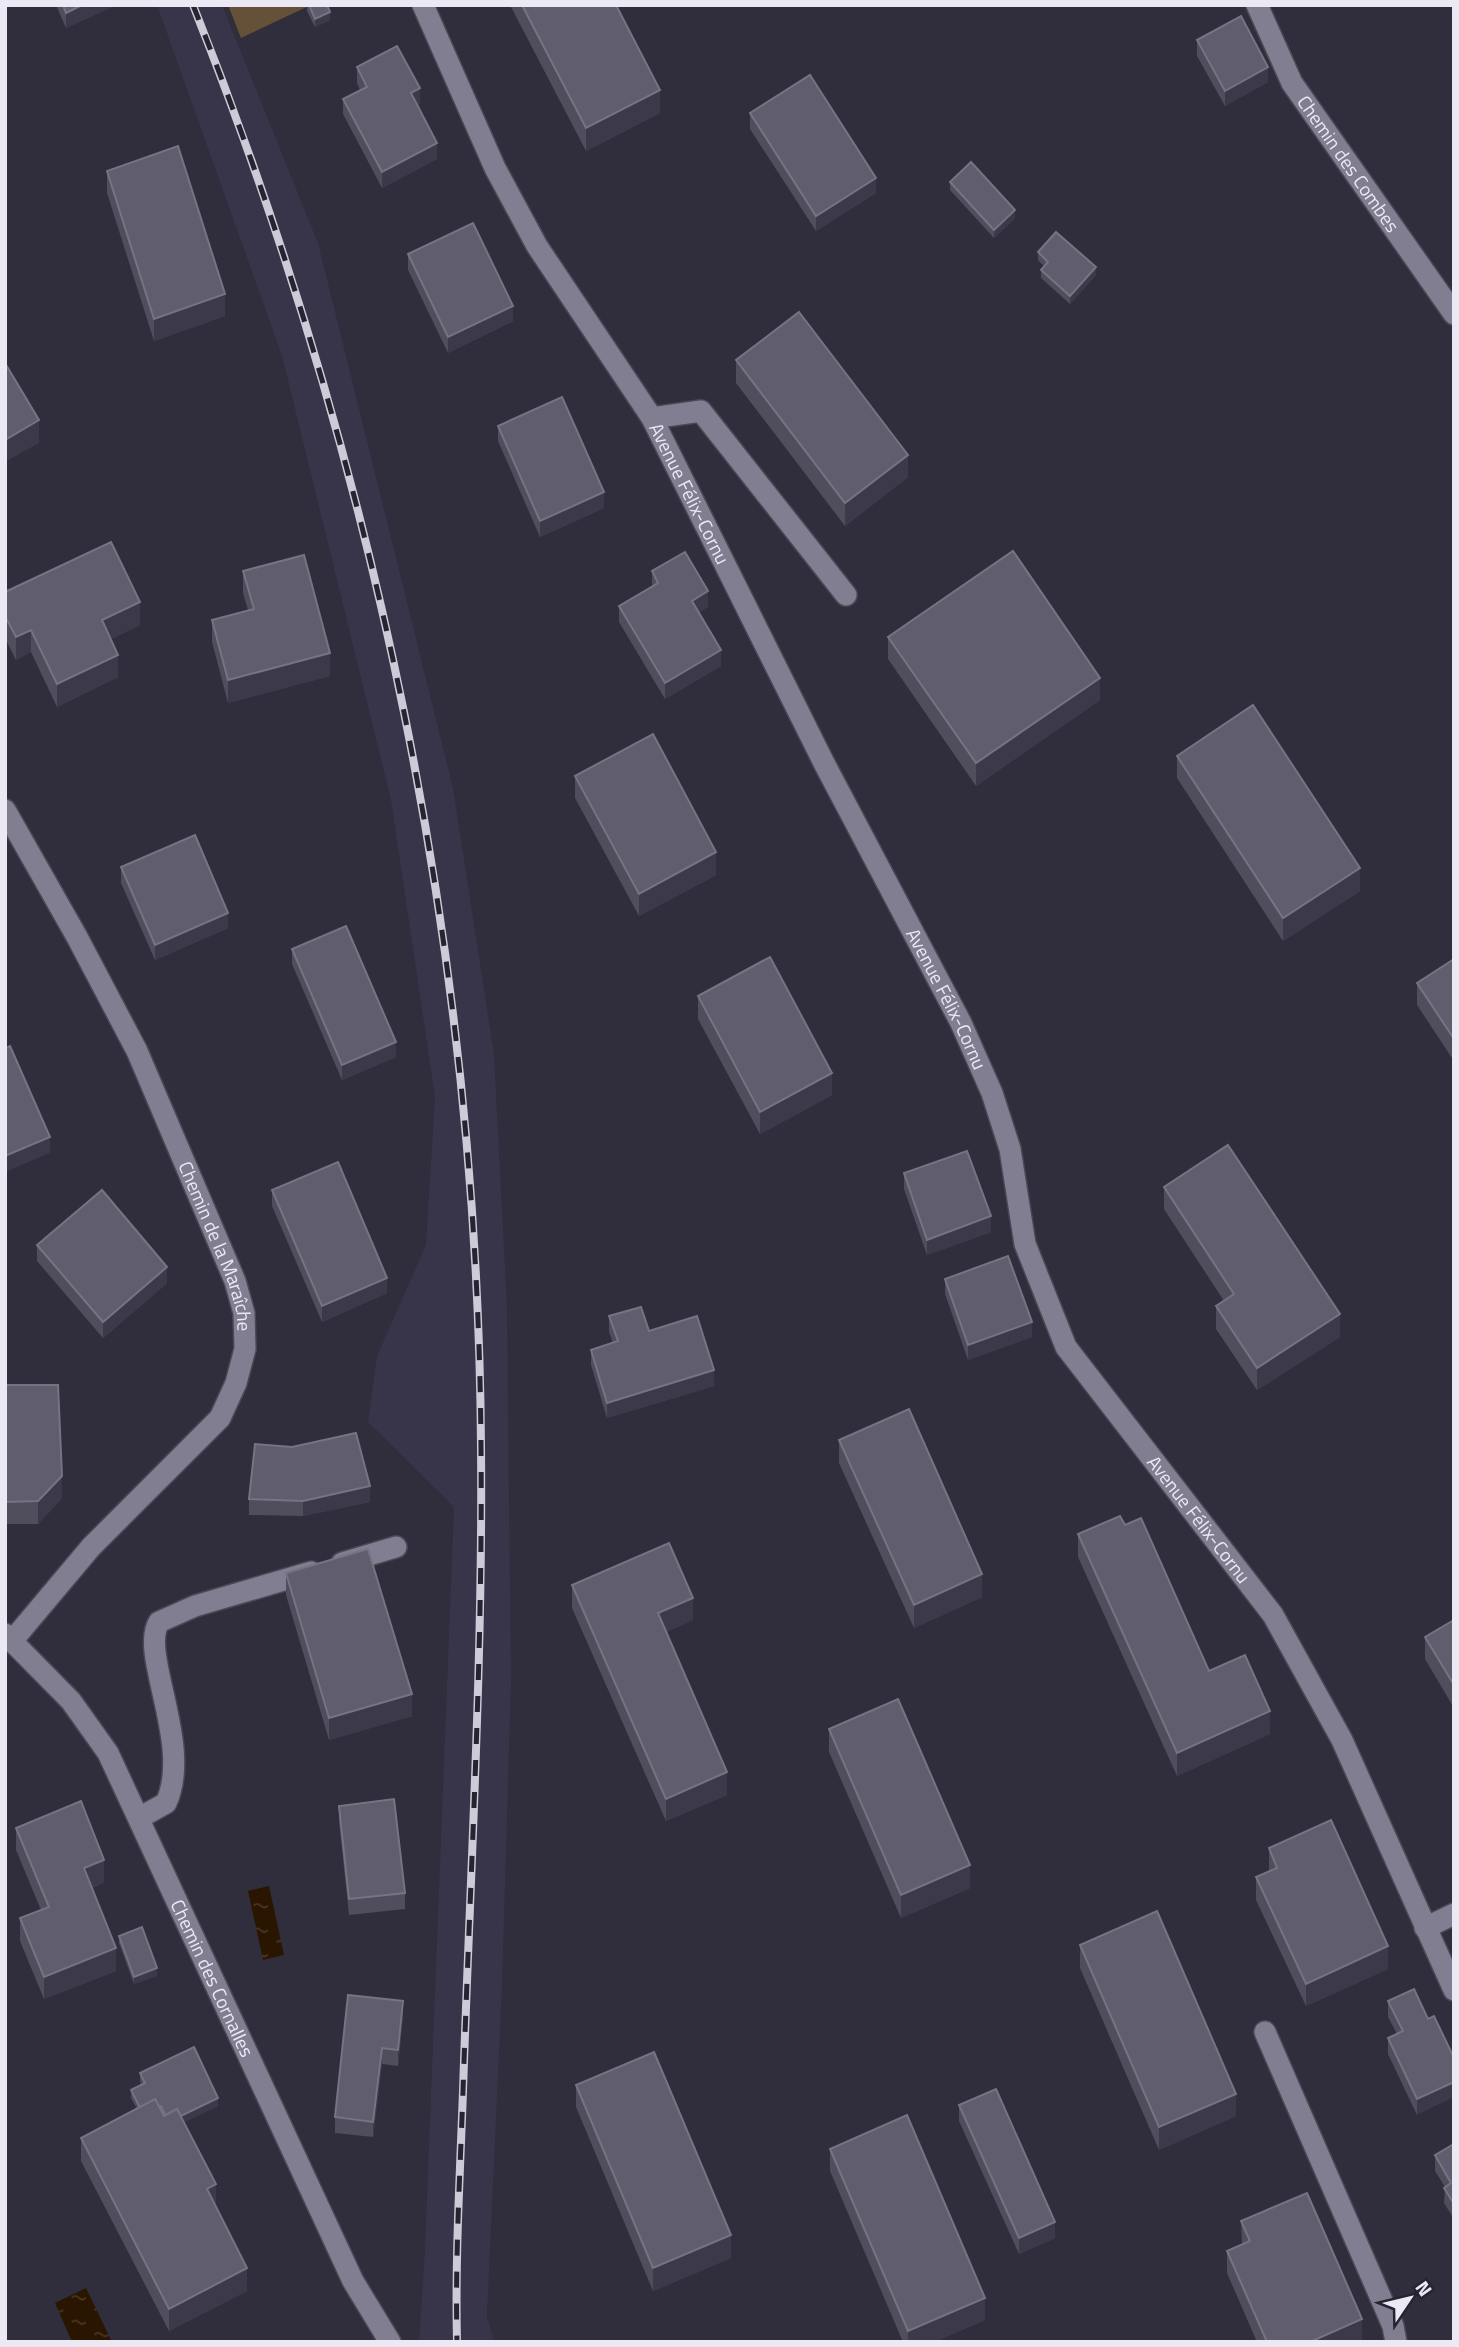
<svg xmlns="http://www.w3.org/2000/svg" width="1459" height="2347" font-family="'Titillium Web',sans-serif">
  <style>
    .built { fill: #38344a }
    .green { fill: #655038 }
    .water { fill: url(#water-ripples) }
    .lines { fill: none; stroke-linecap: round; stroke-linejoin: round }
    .minor-casing { stroke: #4b4855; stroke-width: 24 }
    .minor { stroke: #827e92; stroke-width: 21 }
    .rail-casing { stroke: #cdcbd7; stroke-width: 8 }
    .rail { stroke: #262332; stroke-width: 5; stroke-dasharray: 16; stroke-linecap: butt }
    .wall { fill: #504d5d }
    .shaded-wall { fill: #3c394a }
    .building { fill: #605e6e; stroke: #767383; stroke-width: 2 }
    .labels { text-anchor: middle; stroke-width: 5; stroke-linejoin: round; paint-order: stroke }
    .street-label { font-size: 19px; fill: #ebe9f4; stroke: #262332 }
  </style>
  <defs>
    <pattern id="water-ripples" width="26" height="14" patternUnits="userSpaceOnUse" patternTransform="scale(1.75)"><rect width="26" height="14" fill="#2a1500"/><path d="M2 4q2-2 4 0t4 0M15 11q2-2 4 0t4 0" fill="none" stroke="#493726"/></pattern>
  </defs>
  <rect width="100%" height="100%" fill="#302d3d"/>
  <path class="built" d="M157,5H222L318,243L453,788L494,1054L507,1307L511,1682L502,1987L487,2316L494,2342H419L425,2247L454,1507L368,1422L377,1356L426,1245L435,1097L391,800L282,356Z"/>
  <path class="green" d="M228,5H311L241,38Z"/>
  <g class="water">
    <path d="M269,1886L284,1955L263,1960L248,1891Z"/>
    <path d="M86,2288L112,2342H72L55,2303Z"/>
  </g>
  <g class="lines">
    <g class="minor-casing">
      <g id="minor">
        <path id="s1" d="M423,5L495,168L537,246L652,418L824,763L961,1023L992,1093L1010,1149L1025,1244L1066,1347L1273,1615L1342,1740L1454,1990"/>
        <path id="s2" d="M1257,5L1292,83L1454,314"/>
        <path d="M652,418L701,411L846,595"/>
        <path id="s3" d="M5,810L77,937L137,1051L235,1281L244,1313L245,1349L236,1383L220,1418L91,1547L12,1641"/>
        <path d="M342,1563L396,1547"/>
        <path id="s4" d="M5,1634L71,1701L108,1753L353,2281L390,2342"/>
        <path d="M141,1817L166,1803C193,1745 139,1653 159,1622L195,1606L311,1572"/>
        <path d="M1425,1928L1454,1914"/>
        <path d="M1265,2032L1393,2326L1396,2342"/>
      </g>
    </g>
    <use href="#minor" class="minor"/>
    <g class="rail-casing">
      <path id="rail" d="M193,5C375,462 478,955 481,1447C483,1662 470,1877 463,2091C460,2175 455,2258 457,2342"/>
    </g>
    <use href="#rail" class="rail"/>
  </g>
  <g class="wall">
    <path d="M56,5H116L66,28Z"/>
    <path d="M307,5H327L330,20L315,27L307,11Z"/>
    <path d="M510,5H616L660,113L586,151Z"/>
    <path d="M1197,40L1268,82L1225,106L1197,56Z"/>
    <path d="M357,67L420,104L417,105L437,159L382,188L343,114V99L360,90L357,83Z"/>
    <path d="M750,113L876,193L816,231L750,129Z"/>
    <path d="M107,171L225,316L154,341L107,193Z"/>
    <path d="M950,182L1015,218L994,238L950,190Z"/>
    <path d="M1038,252L1096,275L1070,304L1041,278V270L1044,266L1038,260Z"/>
    <path d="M408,254L513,321L448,353L408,270Z"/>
    <path d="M736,360L908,477L845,526L736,383Z"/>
    <path d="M498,426L604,508L540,537L498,441Z"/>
    <path d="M243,571L330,676L228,703L212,642V620L248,610L243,593Z"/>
    <path d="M652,571L708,607L699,612L721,666L665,699L619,622V606L652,587Z"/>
    <path d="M5,592L140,625L111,639L118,677L57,707L31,652L16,660L5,638Z"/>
    <path d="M888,637L1100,700L976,786L888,659Z"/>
    <path d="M1177,756L1360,891L1283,941L1177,778Z"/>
    <path d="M575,776L716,875L639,916L575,798Z"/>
    <path d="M121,867L228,928L155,960L121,883Z"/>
    <path d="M292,949L396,1057L342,1080L292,964Z"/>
    <path d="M1454,959V1061L1417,1005V983Z"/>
    <path d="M698,996L832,1095L760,1134L698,1019Z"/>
    <path d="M904,1173L991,1232L927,1255L904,1189Z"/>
    <path d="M1164,1187L1340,1337L1257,1390L1216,1329V1306L1224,1301L1164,1209Z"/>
    <path d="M272,1190L387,1293L322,1322L272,1206Z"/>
    <path d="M37,1245L167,1283L103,1338L37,1261Z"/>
    <path d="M945,1279L1032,1337L968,1360L945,1294Z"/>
    <path d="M609,1316L649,1331L714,1386L607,1418L591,1365V1350L613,1343L609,1332Z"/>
    <path d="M5,1385L62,1498L38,1524H5Z"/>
    <path d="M839,1440L982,1597L914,1628L839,1463Z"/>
    <path d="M249,1499L370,1502L303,1516L249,1515Z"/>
    <path d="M1125,1525L1209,1671L1270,1734L1177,1776L1078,1557V1534Z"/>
    <path d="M286,1573L412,1716L329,1740L286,1595Z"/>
    <path d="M572,1585L693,1620L666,1632L727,1795L666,1821L572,1608Z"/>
    <path d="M1454,1620V1708L1425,1659V1637Z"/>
    <path d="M829,1729L970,1888L901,1918L829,1752Z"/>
    <path d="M339,1806L405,1893V1909L349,1915L339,1821Z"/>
    <path d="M16,1828L104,1882L92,1888L116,1971L44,1999L20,1941V1918L41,1910L16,1850Z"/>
    <path d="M1269,1848L1388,1969L1306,2006L1256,1900V1877L1269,1871Z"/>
    <path d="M119,1936L157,1976L134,1984L119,1943Z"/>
    <path d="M1080,1945L1236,2116L1159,2150L1080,1968Z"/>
    <path d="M1388,2001L1428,2019L1417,2115L1388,2054V2038L1397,2034L1388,2017Z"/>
    <path d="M403,2017L398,2066L382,2064L373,2137L335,2133V2117Z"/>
    <path d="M140,2073L218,2106L184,2122L247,2291L169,2331L81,2161V2138L137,2109L131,2098V2090L142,2085L140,2081Z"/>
    <path d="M576,2085L731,2258L653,2291L576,2107Z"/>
    <path d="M959,2105L1055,2238L1019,2254L959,2121Z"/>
    <path d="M1454,2144V2219L1444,2203L1445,2187L1435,2171V2155Z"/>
    <path d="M830,2149L985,2320L934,2342H903L830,2171Z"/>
    <path d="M1241,2221L1362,2341L1257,2342L1227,2273V2251L1242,2244Z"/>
  </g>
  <g class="shaded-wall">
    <path d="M82,5H116L66,28V13Z"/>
    <path d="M330,12V20L315,27V19Z"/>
    <path d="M1268,67V82L1225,106V91Z"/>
    <path d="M420,88V104L411,109V93Z"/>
    <path d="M660,90V113L586,151V128Z"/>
    <path d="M437,143V159L382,188V172Z"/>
    <path d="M876,178V193L816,231V216Z"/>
    <path d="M1015,210V218L994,238V230Z"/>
    <path d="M1096,267V275L1070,304V296Z"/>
    <path d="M225,294V316L154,341V319Z"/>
    <path d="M513,306V321L448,353V337Z"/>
    <path d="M39,420V443L5,462V440Z"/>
    <path d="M908,455V477L845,526V503Z"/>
    <path d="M604,492V508L540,537V521Z"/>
    <path d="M708,591V607L692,616V601Z"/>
    <path d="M140,602V625L102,643V620Z"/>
    <path d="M31,630V652L16,660V637Z"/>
    <path d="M721,650V666L665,699V683Z"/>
    <path d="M330,653V676L228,703V680Z"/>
    <path d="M118,655V677L57,707V684Z"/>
    <path d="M1100,678V700L976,786V763Z"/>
    <path d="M716,852V875L639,916V894Z"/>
    <path d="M1360,868V891L1283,941V918Z"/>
    <path d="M228,913V928L155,960V945Z"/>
    <path d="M396,1042V1057L342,1080V1065Z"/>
    <path d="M832,1073V1095L760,1134V1112Z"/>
    <path d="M50,1137V1153L5,1172V1156Z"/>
    <path d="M991,1216V1232L927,1255V1240Z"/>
    <path d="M167,1267V1283L103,1338V1322Z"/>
    <path d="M387,1278V1293L322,1322V1306Z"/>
    <path d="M1340,1314V1337L1257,1390V1368Z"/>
    <path d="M1032,1322V1337L968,1360V1345Z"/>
    <path d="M714,1370V1386L607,1418V1403Z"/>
    <path d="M62,1476V1498L38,1524V1501Z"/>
    <path d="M370,1486V1502L303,1516V1501Z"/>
    <path d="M982,1574V1597L914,1628V1605Z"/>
    <path d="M693,1598V1620L658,1636V1613Z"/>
    <path d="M412,1694V1716L329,1740V1718Z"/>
    <path d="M1270,1711V1734L1177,1776V1753Z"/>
    <path d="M727,1772V1795L666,1821V1799Z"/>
    <path d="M104,1860V1882L84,1891V1868Z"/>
    <path d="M970,1865V1888L901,1918V1895Z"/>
    <path d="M1388,1946V1969L1306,2006V1984Z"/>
    <path d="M116,1948V1971L44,1999V1977Z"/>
    <path d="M157,1968V1976L134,1984V1977Z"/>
    <path d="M403,2001V2017L398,2066V2050Z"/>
    <path d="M382,2048V2064L373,2137V2122Z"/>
    <path d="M1454,2082V2097L1417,2115V2099Z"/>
    <path d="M1236,2094V2116L1159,2150V2127Z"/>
    <path d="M218,2098V2106L168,2130V2122Z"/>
    <path d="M216,2184V2207L207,2189Z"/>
    <path d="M1055,2222V2238L1019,2254V2238Z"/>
    <path d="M731,2235V2258L653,2291V2268Z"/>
    <path d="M247,2268V2291L169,2331V2309Z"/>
    <path d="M985,2298V2320L934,2342H908V2331Z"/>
    <path d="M1362,2319V2341L1310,2342Z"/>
  </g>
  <g class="building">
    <path d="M63,5H82L66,13Z"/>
    <path d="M309,5H327L330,12L315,19Z"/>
    <path d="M522,5H616L660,90L586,128Z"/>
    <path d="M1241,16L1268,67L1225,91L1197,40Z"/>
    <path d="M397,46L420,88L411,93L437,143L382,172L343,99L367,87L357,67Z"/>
    <path d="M810,75L876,178L816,216L750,113Z"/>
    <path d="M178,146L225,294L154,319L107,171Z"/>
    <path d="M971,162L1015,210L994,230L950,182Z"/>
    <path d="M473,223L513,306L448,337L408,254Z"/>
    <path d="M1056,232L1096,267L1070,296L1041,270L1048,262L1038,252Z"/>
    <path d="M799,312L908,455L845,503L736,360Z"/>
    <path d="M5,363L39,420L5,440Z"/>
    <path d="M562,397L604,492L540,521L498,426Z"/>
    <path d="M111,542L140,602L102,620L118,655L57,684L31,630L16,637L5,616V592Z"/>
    <path d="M1013,551L1100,678L976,763L888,637Z"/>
    <path d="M685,552L708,591L692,601L721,650L665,683L619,606L658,583L652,571Z"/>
    <path d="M304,555L330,653L228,680L212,620L254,609L243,571Z"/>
    <path d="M1253,705L1360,868L1283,918L1177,756Z"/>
    <path d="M653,734L716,852L639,894L575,776Z"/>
    <path d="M195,835L228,913L155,945L121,867Z"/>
    <path d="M346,926L396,1042L342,1065L292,949Z"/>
    <path d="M770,957L832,1073L760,1112L698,996Z"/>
    <path d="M1454,959V1039L1417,983Z"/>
    <path d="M10,1046L50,1137L5,1156V1049Z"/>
    <path d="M1228,1145L1340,1314L1257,1368L1216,1306L1234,1294L1164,1187Z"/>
    <path d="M967,1151L991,1216L927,1240L904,1173Z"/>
    <path d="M338,1162L387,1278L322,1306L272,1190Z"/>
    <path d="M102,1190L167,1267L103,1322L37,1245Z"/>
    <path d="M1008,1256L1032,1322L968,1345L945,1279Z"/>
    <path d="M641,1307L649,1331L697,1316L714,1370L607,1403L591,1350L618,1341L609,1316Z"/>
    <path d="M5,1385H58L62,1476L38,1501L5,1502Z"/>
    <path d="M909,1409L982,1574L914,1605L839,1440Z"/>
    <path d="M356,1433L370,1486L303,1501L249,1499L255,1444L292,1447Z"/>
    <path d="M1120,1516L1125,1525L1141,1518L1209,1671L1245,1655L1270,1711L1177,1753L1078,1534Z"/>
    <path d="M669,1543L693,1598L658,1613L727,1772L666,1799L572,1585Z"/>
    <path d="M368,1549L412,1694L329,1718L286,1573Z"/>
    <path d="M1454,1620V1685L1425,1637Z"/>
    <path d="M898,1699L970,1865L901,1895L829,1729Z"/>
    <path d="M394,1799L405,1893L349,1899L339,1806Z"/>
    <path d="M81,1801L104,1860L84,1868L116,1948L44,1977L20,1918L49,1907L16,1828Z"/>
    <path d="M1331,1820L1388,1946L1306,1984L1256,1877L1277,1868L1269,1848Z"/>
    <path d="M1157,1911L1236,2094L1159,2127L1080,1945Z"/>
    <path d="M142,1927L157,1968L134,1977L119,1936Z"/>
    <path d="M1414,1989L1428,2019L1434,2016L1454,2058V2082L1417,2099L1388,2038L1403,2031L1388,2001Z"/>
    <path d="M348,1995L403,2001L398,2050L382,2048L373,2122L335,2117Z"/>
    <path d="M194,2047L218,2098L181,2116L177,2109L165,2115L161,2106L159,2107L155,2099L140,2108L131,2090L145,2083L140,2073Z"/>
    <path d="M654,2052L731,2235L653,2268L576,2085Z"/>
    <path d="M996,2089L1055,2222L1019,2238L959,2105Z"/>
    <path d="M155,2099L164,2116L177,2109L216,2184L207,2189L247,2268L169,2309L81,2138Z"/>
    <path d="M907,2115L985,2298L908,2331L830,2149Z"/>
    <path d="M1454,2144V2204L1444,2188L1451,2183L1435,2155Z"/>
    <path d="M1307,2193L1362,2319L1310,2342H1267L1227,2251L1250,2241L1241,2221Z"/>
  </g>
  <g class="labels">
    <g class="street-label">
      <text dy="7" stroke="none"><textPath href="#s2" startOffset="184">Chemin des Combes</textPath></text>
      <text dy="7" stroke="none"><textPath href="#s1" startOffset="558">Avenue Félix-Cornu</textPath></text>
      <text dy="7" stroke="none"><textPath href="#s1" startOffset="1125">Avenue Félix-Cornu</textPath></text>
      <text dy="7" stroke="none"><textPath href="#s3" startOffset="486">Chemin de la Maraîche</textPath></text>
      <text dy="7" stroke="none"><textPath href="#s1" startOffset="1713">Avenue Félix-Cornu</textPath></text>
      <text dy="7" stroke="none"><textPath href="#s4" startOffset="406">Chemin des Cornalles</textPath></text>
    </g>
  </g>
  <rect width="1459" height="2347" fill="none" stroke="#ebe9f4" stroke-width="14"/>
  <g transform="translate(1410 2298) rotate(55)" stroke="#262332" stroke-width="5" paint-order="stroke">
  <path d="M0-5L12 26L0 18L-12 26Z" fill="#ebe9f4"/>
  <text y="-10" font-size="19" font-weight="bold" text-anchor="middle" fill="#ebe9f4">N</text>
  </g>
</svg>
